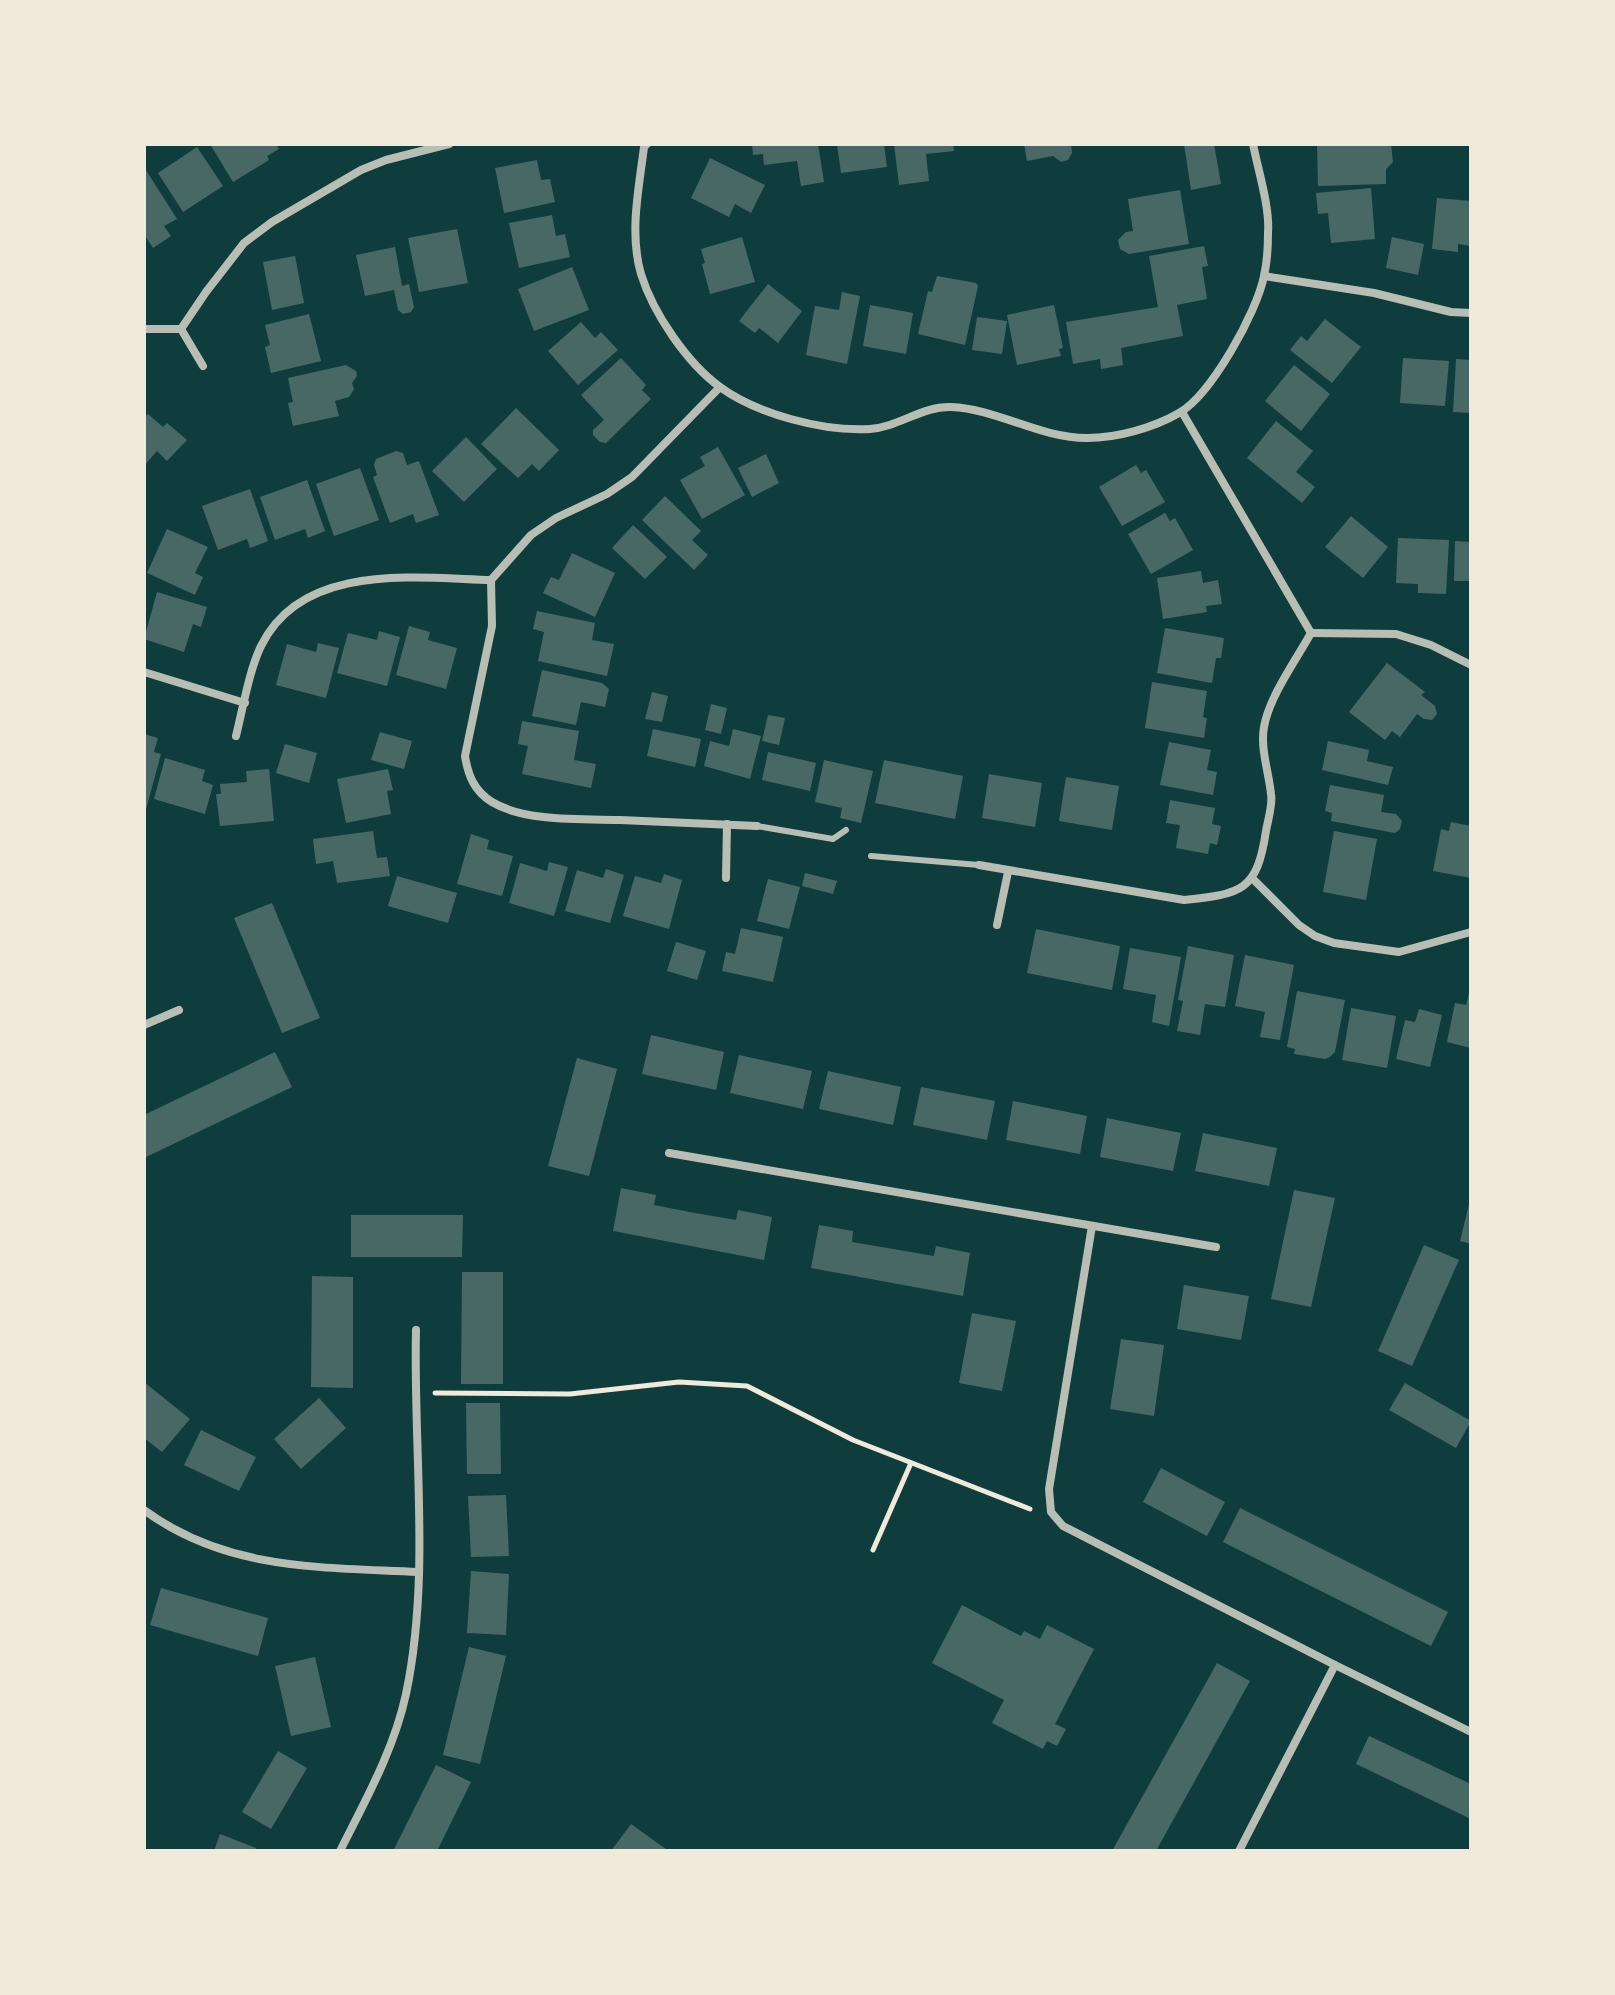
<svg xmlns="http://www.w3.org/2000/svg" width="1615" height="1995" font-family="'DM Sans',sans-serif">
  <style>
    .building { fill: #486865 }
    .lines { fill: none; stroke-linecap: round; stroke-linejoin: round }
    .path { stroke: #f1e9da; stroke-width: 5 }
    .service { stroke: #b8beb3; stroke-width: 6 }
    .minor { stroke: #b8beb3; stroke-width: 8 }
  </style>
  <rect width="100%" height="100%" fill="#0f3d3e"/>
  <g class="building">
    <path d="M210,144H276L279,149L267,156L269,160L233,182Z"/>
    <path d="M752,144H818L824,182L801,186L797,161L764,165L763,154L753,155Z"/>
    <path d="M837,144H884L887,167L841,173Z"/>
    <path d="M894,144H953L954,151L926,154L929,181L899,185Z"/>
    <path d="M1024,144H1071L1072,153L1068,160L1061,162L1053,156L1027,161Z"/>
    <path d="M1184,144H1214L1221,184L1191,190Z"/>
    <path d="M1317,144H1391L1393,162L1386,169V184L1318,186Z"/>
    <path d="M197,147L223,186L183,212L158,173Z"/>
    <path d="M710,158L765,185L751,213L735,204L729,217L691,198Z"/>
    <path d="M537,160L541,180L550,179L555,202L504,213L495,168Z"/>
    <path d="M144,167L177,219L164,226L171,236L153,248L144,234Z"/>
    <path d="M1371,188L1375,239L1331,243L1328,213L1318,214L1316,193Z"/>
    <path d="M1180,190L1189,244L1129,254L1120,249L1118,240L1126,232L1133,231L1128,199Z"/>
    <path d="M1437,198L1471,201V246L1458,244V252L1432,249Z"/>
    <path d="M552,215L556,236L565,234L570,257L519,268L509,223Z"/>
    <path d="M457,229L468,283L419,292L408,238Z"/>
    <path d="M742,237L755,282L710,294L702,264L705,263L701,249Z"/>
    <path d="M1392,237L1424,244L1418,275L1386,268Z"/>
    <path d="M1204,246L1208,266L1202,267L1207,299L1177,305L1183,336L1121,348L1123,365L1101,369L1100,359L1073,364L1066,322L1158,307L1149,256Z"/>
    <path d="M395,247L402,286L409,284L414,307L411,312L403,314L398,310L394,290L365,296L356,255Z"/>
    <path d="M295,256L304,303L272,310L263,262Z"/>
    <path d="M572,267L589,310L534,331L518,289Z"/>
    <path d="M937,276L976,283L978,286L965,345L918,334L928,291L932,292Z"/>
    <path d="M768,284L802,311L778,343L759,328L755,333L739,321Z"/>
    <path d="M842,292L860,296L847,364L806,355L815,306L839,310Z"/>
    <path d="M870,305L913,313L906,354L863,346Z"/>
    <path d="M1054,305L1063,348L1059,349L1061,356L1017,365L1007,315Z"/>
    <path d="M309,314L321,361L271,373L265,347L270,345L265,325Z"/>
    <path d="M977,317L1007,321L1002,354L972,350Z"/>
    <path d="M1325,319L1361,347L1332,383L1290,350L1301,336L1307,341Z"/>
    <path d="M581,322L595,338L601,332L618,350L578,385L548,351Z"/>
    <path d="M621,358L646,385L642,390L651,399L606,443L600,442L593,435V430L604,420L581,395Z"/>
    <path d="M1403,358L1449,361L1445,406L1400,403Z"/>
    <path d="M1456,359L1471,360V413L1453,412Z"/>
    <path d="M346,365L356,371L357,376L352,383L354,389L349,397L335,401L339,416L293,426L288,403L293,402L288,378Z"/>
    <path d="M1294,365L1330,394L1301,431L1265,401Z"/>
    <path d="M516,408L559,450L539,471L532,464L518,478L481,444Z"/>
    <path d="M148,414L163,427L167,423L187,440L167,461L157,451L144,466V418Z"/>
    <path d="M1276,421L1313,451L1296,472L1315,487L1302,503L1247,458Z"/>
    <path d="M466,437L497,469L464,502L432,471Z"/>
    <path d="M718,447L745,495L702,519L680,480L705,466L700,457Z"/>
    <path d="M396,451L403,453L407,465L419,461L439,515L416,523L413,514L390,523L373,477L377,475L374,465L376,459Z"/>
    <path d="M766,454L779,483L752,497L738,468Z"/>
    <path d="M1136,465L1141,473L1146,470L1165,502L1122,526L1099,487Z"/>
    <path d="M360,468L379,520L334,536L316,484Z"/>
    <path d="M307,480L325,531L308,538L305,529L275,540L260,497Z"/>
    <path d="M250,489L268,541L250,548L247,539L218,550L202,506Z"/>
    <path d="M665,496L701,531L692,540L708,555L694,570L642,520Z"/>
    <path d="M1165,513L1170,521L1175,518L1193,550L1151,574L1128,534Z"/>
    <path d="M1351,516L1388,547L1363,578L1325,547Z"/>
    <path d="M633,525L667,557L645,579L612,548Z"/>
    <path d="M167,529L208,547L195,573L203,577L195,595L147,573Z"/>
    <path d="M1398,538L1449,540L1446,594L1418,593V584L1396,583Z"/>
    <path d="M1455,541L1471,542V581H1454Z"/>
    <path d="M572,553L615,573L595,617L543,593L551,577L559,580Z"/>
    <path d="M1201,571L1203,583L1218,580L1222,604L1206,606L1207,612L1163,619L1157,578Z"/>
    <path d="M157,592L207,607L201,627L193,624L184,652L144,639Z"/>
    <path d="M537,611L595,623L592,640L614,644L607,676L538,661L544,632L533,629Z"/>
    <path d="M409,626L430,632L428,640L457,648L446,689L396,675Z"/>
    <path d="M1165,628L1224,638L1221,658H1216L1212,683L1157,673Z"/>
    <path d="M379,631L400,637L387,686L337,673L348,633L377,640Z"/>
    <path d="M318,643L339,648L326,698L276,685L287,644L316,652Z"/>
    <path d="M1387,663L1425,692L1421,695L1435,706L1437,714L1432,720L1424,719L1417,714L1400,737L1392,731L1385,740L1349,712Z"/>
    <path d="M542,670L602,683L609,689L605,707L581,702L576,725L532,716Z"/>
    <path d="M1152,682L1207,691L1203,717L1207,718L1204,738L1145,728Z"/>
    <path d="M652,692L668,696L662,722L645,719Z"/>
    <path d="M711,704L727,708L721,734L705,730Z"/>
    <path d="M768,715L785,718L779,745L762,741Z"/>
    <path d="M522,721L579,731L574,760L596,764L591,788L522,774L528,746L518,744Z"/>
    <path d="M653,729L701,739L695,767L647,756Z"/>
    <path d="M733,729L761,736L750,779L704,766L710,741L729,746Z"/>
    <path d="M380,732L412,741L404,769L371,760Z"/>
    <path d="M144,734L158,738L154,752L161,754L145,813Z"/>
    <path d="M1328,741L1369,750L1367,761L1393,767L1388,785L1322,770Z"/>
    <path d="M1169,742L1211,750L1207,770L1217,772L1213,795L1160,785Z"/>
    <path d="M285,744L317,753L309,783L276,773Z"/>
    <path d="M768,752L816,763L810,791L762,780Z"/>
    <path d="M165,758L205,770L202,781L213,785L205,814L154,799Z"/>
    <path d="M824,760L873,771L861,823L840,818L842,808L815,802Z"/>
    <path d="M884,760L963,776L955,819L875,803Z"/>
    <path d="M269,769L274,821L220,826L216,794H221L220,784L247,782L246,771Z"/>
    <path d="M388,769L393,790L387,791L391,814L346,823L337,779Z"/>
    <path d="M989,774L1042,783L1035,827L982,818Z"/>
    <path d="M1066,777L1119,786L1112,830L1059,821Z"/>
    <path d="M1330,785L1384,795L1381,812L1396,814L1402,821L1400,829L1395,833L1331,821L1332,813L1325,811Z"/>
    <path d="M1170,800L1215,808L1212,824L1221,826L1217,845L1210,843L1208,854L1176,848L1180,825L1166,823Z"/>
    <path d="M1451,822L1471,826V878L1433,871L1441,829L1449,831Z"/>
    <path d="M373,831L377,858L387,857L390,876L337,883L333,861L316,864L313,839Z"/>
    <path d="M1334,831L1377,839L1366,900L1323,892Z"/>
    <path d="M471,834L489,840L487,849L513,856L502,896L457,884Z"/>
    <path d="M549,862L568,867L554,916L509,903L520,863L547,871Z"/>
    <path d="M606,869L624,875L610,923L565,911L577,870L603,878Z"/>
    <path d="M805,873L837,881L833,894L802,886Z"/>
    <path d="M664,874L682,880L669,929L623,916L635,876L661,883Z"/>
    <path d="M397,876L457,893L448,923L388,906Z"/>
    <path d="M768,879L800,887L789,929L757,921Z"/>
    <path d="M272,903L320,1018L282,1033L234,918Z"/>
    <path d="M741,928L783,937L773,982L722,971L726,952L735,954Z"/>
    <path d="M1036,929L1120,946L1112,990L1027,973Z"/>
    <path d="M676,942L706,951L697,980L667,971Z"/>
    <path d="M1188,946L1234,955L1225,1007L1205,1004L1200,1035L1177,1031L1183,1001L1178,1000Z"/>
    <path d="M1130,948L1181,957L1169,1026L1152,1022L1156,995L1123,989Z"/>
    <path d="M1245,955L1294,965L1280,1040L1260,1037L1265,1012L1235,1006Z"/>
    <path d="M1470,989H1471V1048L1447,1042L1455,1003L1466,1005Z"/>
    <path d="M1297,991L1345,1000L1335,1052L1330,1057L1325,1059L1294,1054L1295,1049L1287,1047Z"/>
    <path d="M1351,1008L1396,1016L1387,1068L1342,1060Z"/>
    <path d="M1419,1009L1442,1015L1430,1067L1396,1059L1405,1020L1415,1022Z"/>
    <path d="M651,1035L724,1052L716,1090L642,1074Z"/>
    <path d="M275,1052L292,1087L144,1158V1115Z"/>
    <path d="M739,1055L812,1071L803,1109L730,1093Z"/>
    <path d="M577,1058L617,1069L589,1176L548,1166Z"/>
    <path d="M828,1071L901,1087L893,1125L819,1109Z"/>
    <path d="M921,1087L995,1101L987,1140L913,1125Z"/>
    <path d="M1013,1101L1087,1116L1080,1154L1006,1140Z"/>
    <path d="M1107,1118L1181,1133L1173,1171L1100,1157Z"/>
    <path d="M1203,1133L1277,1148L1269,1186L1195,1171Z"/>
    <path d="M621,1188L656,1195L654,1205L695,1213L736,1220L738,1210L772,1217L764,1260L613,1231Z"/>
    <path d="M1294,1190L1335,1198L1311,1307L1271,1299Z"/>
    <path d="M1470,1200H1471V1244L1460,1241Z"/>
    <path d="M351,1215H463L462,1257H351Z"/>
    <path d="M819,1225L853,1231L852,1242L934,1256L936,1246L970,1253L963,1296L811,1268Z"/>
    <path d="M1424,1245L1459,1260L1412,1366L1378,1351Z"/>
    <path d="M462,1272H503V1384H461Z"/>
    <path d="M312,1276L353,1277V1388L311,1387Z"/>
    <path d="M1184,1285L1249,1296L1241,1340L1177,1329Z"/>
    <path d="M972,1313L1016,1321L1002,1391L959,1383Z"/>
    <path d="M1121,1339L1164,1345L1154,1416L1110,1409Z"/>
    <path d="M144,1382L190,1419L162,1452L144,1438Z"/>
    <path d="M1405,1383L1471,1421L1456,1448L1389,1410Z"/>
    <path d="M319,1398L346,1428L301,1469L274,1439Z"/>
    <path d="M466,1403H500L501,1474H467Z"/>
    <path d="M201,1430L256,1457L239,1491L184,1465Z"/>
    <path d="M1161,1468L1225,1502L1207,1536L1143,1502Z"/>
    <path d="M506,1495L509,1556L471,1557L468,1496Z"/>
    <path d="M1240,1508L1448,1612L1431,1646L1223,1542Z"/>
    <path d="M471,1571L509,1574L506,1635L467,1633Z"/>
    <path d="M161,1588L268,1618L258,1656L150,1625Z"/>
    <path d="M962,1605L1021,1636L1024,1631L1040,1639L1047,1625L1094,1649L1055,1724L1066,1729L1057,1746L1047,1741L1043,1749L992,1723L1004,1700L932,1663Z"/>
    <path d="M469,1647L506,1656L480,1764L443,1755Z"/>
    <path d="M315,1657L331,1727L291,1736L275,1666Z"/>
    <path d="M1217,1663L1250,1681L1156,1851H1112Z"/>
    <path d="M1369,1736L1471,1784V1819L1356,1764Z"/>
    <path d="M278,1751L307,1768L271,1829L242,1812Z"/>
    <path d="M436,1765L471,1782L437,1851H393Z"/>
    <path d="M631,1824L656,1842L669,1851H611Z"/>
    <path d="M220,1834L256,1848L255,1851H214Z"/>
  </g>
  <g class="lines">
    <g class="path">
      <path d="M435,1393L570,1394L679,1382L747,1386L853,1440L1030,1509"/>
      <path d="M873,1550L911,1463"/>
    </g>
    <g class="service">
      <path d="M757,826L833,839L846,830"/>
      <path d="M871,856L979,865"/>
    </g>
    <g class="minor">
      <path d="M647,144L644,147C639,188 629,233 641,274C653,313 687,363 720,387C757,414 824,432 870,429C899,427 922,406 951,407C998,409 1039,438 1087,438C1117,438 1153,428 1179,413C1211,395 1257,312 1264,276C1267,263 1268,247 1268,233C1270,207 1258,170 1253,144"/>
      <path d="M1264,276L1374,293L1451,312L1471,313"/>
      <path d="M144,329H181L206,292L244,243L272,222L361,170L386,160L449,144"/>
      <path d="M181,329L203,366"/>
      <path d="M720,387L632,477L607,494L556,518L531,535L491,580L492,626L465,756C468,775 474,791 492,802C525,822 582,819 620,820C666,822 711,824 757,826"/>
      <path d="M1311,633L1396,634L1431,645L1471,665"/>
      <path d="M144,672L245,703"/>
      <path d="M236,736C243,708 249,671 261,646C302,562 415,578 491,580"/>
      <path d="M979,865L1184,900C1242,894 1257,891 1266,831C1268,819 1273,805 1271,794C1269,773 1260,748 1264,727C1269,697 1296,660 1311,633L1182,412"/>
      <path d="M726,878L727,824"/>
      <path d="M1253,879L1299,925L1315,936L1334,943L1399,952L1471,932"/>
      <path d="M997,925L1008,872"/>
      <path d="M144,1025L179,1010"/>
      <path d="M669,1153L1216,1247"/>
      <path d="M1092,1226L1049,1489L1051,1512L1063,1526L1335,1665L1471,1732"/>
      <path d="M144,1510C227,1571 321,1567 418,1572"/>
      <path d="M340,1851C365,1801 394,1750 406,1694C431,1575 413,1450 416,1330"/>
      <path d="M1239,1851L1335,1665"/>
    </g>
  </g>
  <rect width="1615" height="1995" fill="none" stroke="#f1e9da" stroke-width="292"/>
</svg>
